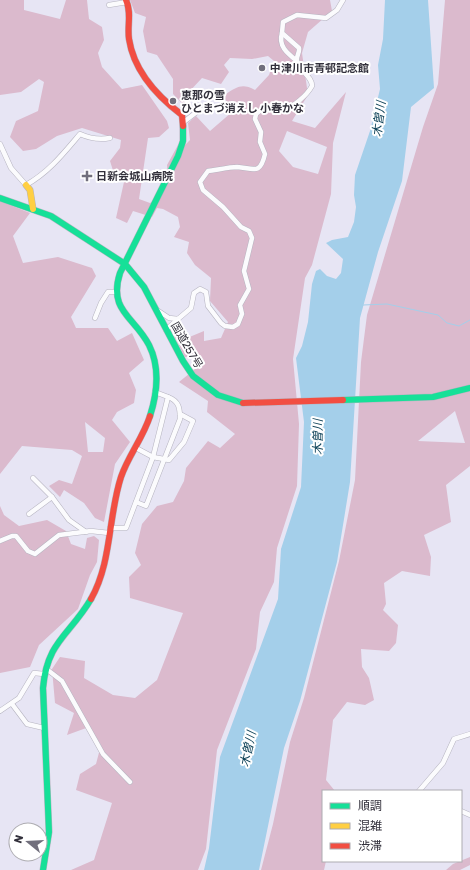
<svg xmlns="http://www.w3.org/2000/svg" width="470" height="870" font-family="Rubik,'Noto Sans JP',sans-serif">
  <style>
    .forest { fill: #dbbacd; fill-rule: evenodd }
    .water { fill: #a4cfea }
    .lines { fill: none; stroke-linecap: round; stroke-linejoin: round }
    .stream { stroke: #a4cfea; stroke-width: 1 }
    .street-casing { stroke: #b6b4c0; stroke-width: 5.5 }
    .fast-casing { stroke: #b6b4c0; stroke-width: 7 }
    .slow-casing { stroke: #b6b4c0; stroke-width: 7 }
    .jam-casing { stroke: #b6b4c0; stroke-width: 7 }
    .street { stroke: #fbfbfd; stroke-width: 4.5 }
    .fast { stroke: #16e098; stroke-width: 6 }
    .slow { stroke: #ffcf43; stroke-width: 6 }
    .jam { stroke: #f24e42; stroke-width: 6 }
    .poi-dot { fill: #716f7c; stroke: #fff; stroke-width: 1.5 }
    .labels { text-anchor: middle; stroke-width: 4; stroke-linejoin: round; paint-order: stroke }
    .poi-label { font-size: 11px; font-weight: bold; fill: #32303b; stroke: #fff; text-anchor: start }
    .street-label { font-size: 11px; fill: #32303b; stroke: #fff }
    .water-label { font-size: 12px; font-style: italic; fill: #11445a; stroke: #fff }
  </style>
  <rect width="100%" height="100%" fill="#e7e5f4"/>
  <g class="forest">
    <path d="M0,0H24V10L60,19L66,0H87L89,19L102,27L104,40L98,53L102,67L122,89L142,85L167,121L169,128L159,137L148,138L139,199L150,203L160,197L168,181L167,165L178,145H185L190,140L188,123L196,116L210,131L232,112L225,99L226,94C237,87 242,83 255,90L269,75L274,61L268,56L252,59L230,58L224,65L229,72L221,84L202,78L188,93V106L186,107L173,94V79L157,55L147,52L143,31L146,17L135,13L130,0H330L332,11L308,32L302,53L308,95L292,121L315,128L346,92L333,143L331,194L312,265L305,278L293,359L299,424L297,486L277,548L274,582L260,612L256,649L217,750L206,849L198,870H71L94,860L112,803L76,790L80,774L96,764L101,745L89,727L67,735L74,713L55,703L52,669L60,657L85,661L84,678L113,695L135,698L157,680L183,613L130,598L129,577L141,565L135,553L142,524L157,506L173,502L184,481L186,468L208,441L220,448L235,434L207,412L208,401L179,382L200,365L197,356L185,357L174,336L187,338L204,331V341L221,338L228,322L210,301L211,278L195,265L187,253L189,242L174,237L180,227L178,217L163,209L157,208L152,217L133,211L127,223L116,218L124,182L116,180L110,161L120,148L121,140L82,128L57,136L36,149L23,151L10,137L16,121L38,111L44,82L39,79L21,92L0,95ZM287,131L327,147L318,174L293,167L279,151Z"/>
    <path d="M445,0H470V466L446,485L451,522L424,535L431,557L430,576L402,571L384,583L386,604L383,610L398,625L396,643L389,651L361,649L362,667L369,678L374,700L365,705L347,702L333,720L326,780L335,791H323V861H326L324,870H261L273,824L290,742L304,698L339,561L355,480L361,362L367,315L423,127L438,84ZM455,411L465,443L418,441Z"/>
    <path d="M0,201L30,213L13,236L23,263L58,257L92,268L96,276L71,317L76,328H108L117,341L132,333L144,360L129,373L136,390L134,403L117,412L112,420L130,442L115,464L104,522L95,518L84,503L64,490L60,497L49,486L59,480L72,484L82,456L72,450L22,446L0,474ZM85,422L105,438L103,452H88Z"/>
    <path d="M0,506L4,515L19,526L47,520L66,531L71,544L85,549L87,538L94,536L99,540L97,562L90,575L78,609L39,645L30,667L0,673Z"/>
    <path d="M470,857V865L460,870H446L453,864Z"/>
  </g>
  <path class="water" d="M385,0H428L434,88L411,107L402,181L378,252L360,318L350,482L337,562L300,701L284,748L259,870H204L209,848L220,757L278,599L281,549L301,487L304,422L296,358L302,346L308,322L312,284L316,271L320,269L327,276L336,279L341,273L343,259L326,243L332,240L348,237L354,222L356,207L354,195L355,175L370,131L380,89L378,65L383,39Z"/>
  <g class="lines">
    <path class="stream" d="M363,305L387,304L438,315L447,323L459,326L470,320"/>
    <g class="street-casing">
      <g id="street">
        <path d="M109,5L127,2"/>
        <path d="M282,33C278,46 287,53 297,61"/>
        <path d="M185,121L198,111L205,109"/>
        <path d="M0,144L11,168L26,185C49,172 63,154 80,134C91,139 99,140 110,138"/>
        <path d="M157,310L169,318L178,319L191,308L194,293L200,289L206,292L208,306L221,323L225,326L233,327L238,324L242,314L240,305L249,289L244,271L252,238L249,231L241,227L223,207L203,190L200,182L208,171C216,170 230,167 237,167C253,168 260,176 265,154L260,142L261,132L255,119L256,114C263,106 273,110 283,109C293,108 307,95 312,86C312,76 300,72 297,61C296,56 300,52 299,48L282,33L283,22L297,15L326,18L337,10L343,0"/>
        <path d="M95,318L101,303L108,292H114"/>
        <path d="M166,330L178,319"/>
        <path d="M136,448L153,457L169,460L184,442L193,421L180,414"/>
        <path d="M33,478L52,497L69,520L86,532"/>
        <path d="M136,502L146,506L180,419C180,408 179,401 168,397"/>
        <path d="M29,514L52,497"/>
        <path d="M110,528H126L153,457L168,397L155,392"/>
        <path d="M0,541L12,536H16L28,551L35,554L59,535L91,531L109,533"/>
        <path d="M49,671L62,681L103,754L130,782"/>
        <path d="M12,704L27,724L44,728"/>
        <path d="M0,711L19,698L34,673L44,674"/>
        <path d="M419,791L443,763L454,739L470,734"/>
        <path d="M461,811L470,815"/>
      </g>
    </g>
    <g class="fast-casing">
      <g id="fast">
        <path d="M0,198L51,216L125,264L144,287L183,361L193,376L218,395L243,403"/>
        <path d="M343,400L433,397L470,388"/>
        <path d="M150,416C157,394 160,367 149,345C134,316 108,311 120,273L178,156L183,141V126"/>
        <path d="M43,870L49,832L43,688C47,641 70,635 91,599"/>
      </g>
    </g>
    <g class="slow-casing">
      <path id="slow" d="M26,185L30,190L33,209"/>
    </g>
    <g class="jam-casing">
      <g id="jam">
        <path d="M126,0C132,13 127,25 129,39C134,72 157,96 182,115L183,126"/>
        <path d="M243,403L343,400"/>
        <path d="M91,599C112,562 108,517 121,477C128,456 143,438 150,416"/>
      </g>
    </g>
    <use href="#street" class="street"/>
    <use href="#fast" class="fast"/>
    <use href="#slow" class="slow"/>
    <use href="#jam" class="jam"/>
  </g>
  <g class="poi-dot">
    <circle cx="262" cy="68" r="4"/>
    <circle cx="173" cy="101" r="4"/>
    <path d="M85 170h4v4h4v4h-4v4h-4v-4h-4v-4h4z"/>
  </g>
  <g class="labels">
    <g class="poi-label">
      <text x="270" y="72">中津川市青邨記念館</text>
      <text x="181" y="99">恵那の雪<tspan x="181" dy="13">ひとまづ消えし 小春かな</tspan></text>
      <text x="96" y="180">日新会城山病院</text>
    </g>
    <g class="street-label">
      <text transform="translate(187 345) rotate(60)" y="4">国道257号</text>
    </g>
    <g class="water-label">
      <text transform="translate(379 119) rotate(-83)" y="4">木曽川</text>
      <text transform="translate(318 437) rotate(-90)" y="4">木曽川</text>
      <text transform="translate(248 749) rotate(-78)" y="4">木曽川</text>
    </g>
  </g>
  <rect x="322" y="790" width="140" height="72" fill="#ffffff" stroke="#adacb1"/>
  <rect x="330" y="803" width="20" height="6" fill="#16e098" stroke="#adacb1"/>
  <text x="358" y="810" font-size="12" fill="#32303b">順調</text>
  <rect x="330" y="823" width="20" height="6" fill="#ffcf43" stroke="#adacb1"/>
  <text x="358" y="830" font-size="12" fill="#32303b">混雑</text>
  <rect x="330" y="843" width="20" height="6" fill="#f24e42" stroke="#adacb1"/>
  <text x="358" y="850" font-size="12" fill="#32303b">渋滞</text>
  <g transform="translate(28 842) rotate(288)"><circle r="19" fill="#ffffff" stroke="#adacb1"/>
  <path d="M0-3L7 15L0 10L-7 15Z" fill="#716f7c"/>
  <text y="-6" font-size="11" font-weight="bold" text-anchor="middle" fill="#32303b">N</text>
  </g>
</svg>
